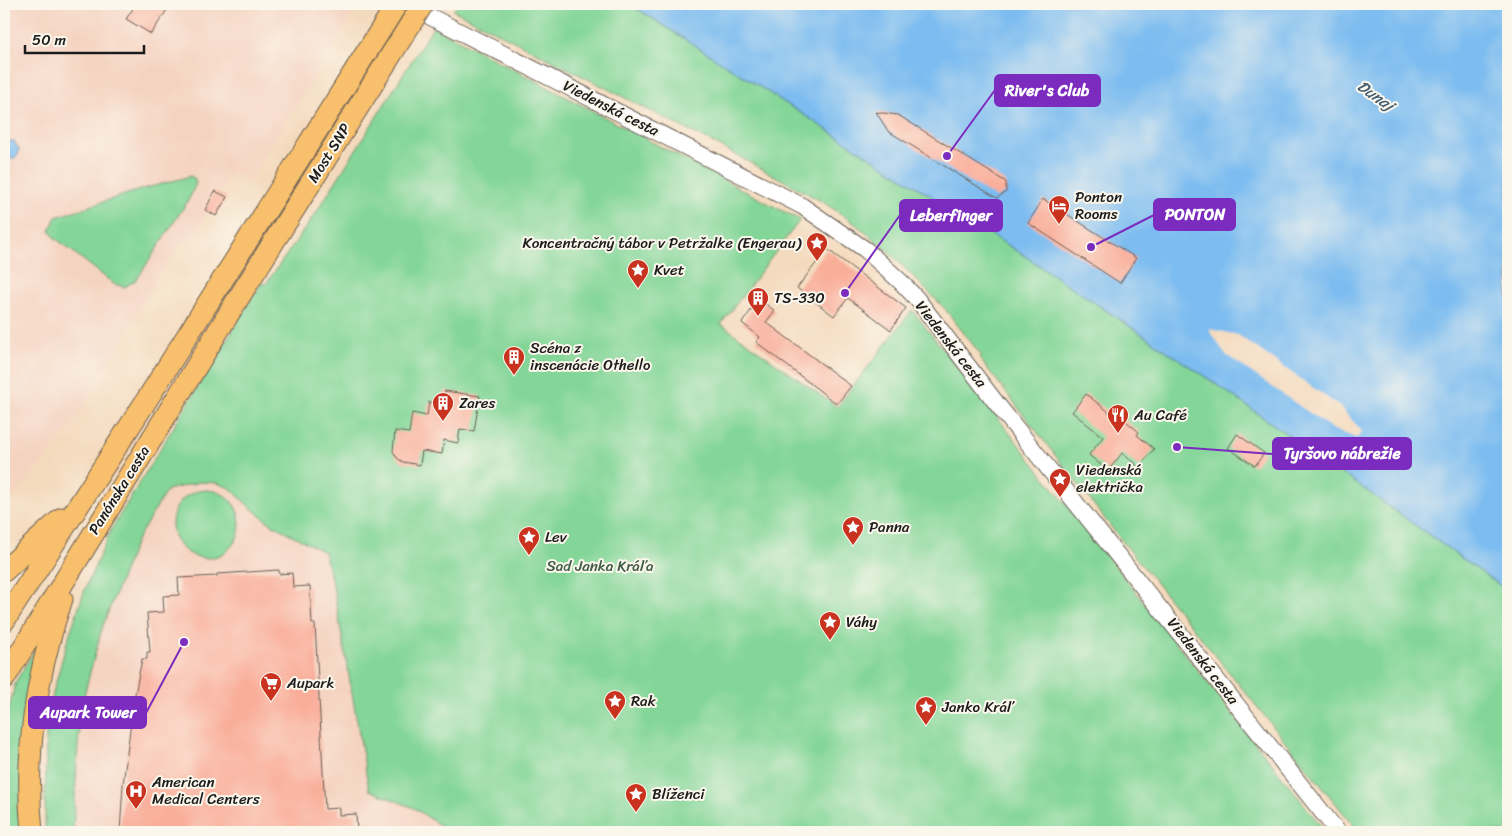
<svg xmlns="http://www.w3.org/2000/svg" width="1512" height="836" font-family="Sriracha,sans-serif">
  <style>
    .built { fill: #f5d3c1 }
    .green { fill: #83d698; stroke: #50795a }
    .water { fill: #7bbcf0; stroke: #4c6c86 }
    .pier { fill: #f4dabd }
    .building { fill: #f9ae9a }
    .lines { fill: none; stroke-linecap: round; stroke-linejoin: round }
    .minor-casing { stroke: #685e54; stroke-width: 18 }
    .major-casing { stroke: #685e54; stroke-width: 23 }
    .minor { stroke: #fff; stroke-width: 16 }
    .major { stroke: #f8bf6c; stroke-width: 21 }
    .major-bridge-casing { stroke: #685e54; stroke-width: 23; stroke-linecap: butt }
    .major-bridge { stroke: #f8bf6c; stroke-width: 21 }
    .labels { text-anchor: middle; stroke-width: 4; stroke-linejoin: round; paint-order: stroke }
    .street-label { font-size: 15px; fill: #1c1c1c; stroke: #fbf7ec }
    .poi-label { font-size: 15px; fill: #1c1c1c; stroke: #fbf7ec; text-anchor: start }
    .park-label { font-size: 15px; fill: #405d47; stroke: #fbf7ec }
    .water-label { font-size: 16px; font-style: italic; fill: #425c71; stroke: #fbf7ec }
    .leader { fill: none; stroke: #7b2cbf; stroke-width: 2 }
    .callout-dot { fill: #7b2cbf; stroke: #fbf7ec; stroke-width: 2 }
    .callout { fill: #7b2cbf; stroke: #7b2cbf; stroke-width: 2 }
    .callout-label { font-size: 16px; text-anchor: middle; font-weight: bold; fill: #fff }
  </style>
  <rect width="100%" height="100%" fill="#fbf7ec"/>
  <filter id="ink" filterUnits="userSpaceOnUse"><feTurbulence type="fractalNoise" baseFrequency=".02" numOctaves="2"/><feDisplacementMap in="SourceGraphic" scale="10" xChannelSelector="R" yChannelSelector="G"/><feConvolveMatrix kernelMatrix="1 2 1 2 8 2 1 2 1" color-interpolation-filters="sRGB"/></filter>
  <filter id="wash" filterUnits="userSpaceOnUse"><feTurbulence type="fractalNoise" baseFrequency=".0096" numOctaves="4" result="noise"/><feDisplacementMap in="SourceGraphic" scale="20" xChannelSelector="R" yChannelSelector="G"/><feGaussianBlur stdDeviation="1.12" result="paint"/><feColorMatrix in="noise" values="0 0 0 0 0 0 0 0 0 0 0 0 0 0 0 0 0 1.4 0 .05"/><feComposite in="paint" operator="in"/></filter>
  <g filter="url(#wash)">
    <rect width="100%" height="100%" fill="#f4dabd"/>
    <g class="built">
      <path d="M4,4H359L249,181L232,171L194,237L179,246L163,268L72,426L4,508Z"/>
      <path d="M200,482L217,483L230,488L252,509L273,525L324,552L333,585L369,790L414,808L450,832H73L78,743L84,695L102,628L136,541L167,490Z"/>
    </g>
    <g class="green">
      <path d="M459,4H630L1025,256L1219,386L1508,591V832H1359L1123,542L980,359L981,355L945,309L888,251L849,219L821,201L729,151L453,10Z"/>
      <path d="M433,27L800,220L721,324L837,407L912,310L1326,832H450L414,808L369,790L333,585L324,552L273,525L252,509L230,488L217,483L200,482L167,490L136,541L102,628L84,695L78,743L73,832H45L46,730L54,689L67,642L85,589L112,528L262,282L265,285L316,213Z"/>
      <path d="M191,176L195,179L196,183L189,199L137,279L125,287L114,284L54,237L50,230L56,217L143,189Z"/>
      <circle cx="206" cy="524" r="34"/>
      <path d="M41,640L23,832H4V729L16,681Z"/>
    </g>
    <g class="water">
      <path d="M630,4H1508V591L1219,386L1025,256Z"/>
      <path d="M7,141H14L19,149L18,155L13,159L4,158V143Z"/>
    </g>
    <path class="pier" d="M1209,329L1238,335L1339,406L1362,431L1357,438L1334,430L1225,354Z"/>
    <g id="blocks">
      <g class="building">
        <path d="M136,4H171L151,34L126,19Z"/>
        <path d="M876,112L898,115L1006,182V192L997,198L972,183L888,131Z"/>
        <path d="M215,191L227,197L216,216L205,210Z"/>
        <path d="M1043,199L1136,258L1120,283L1028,223Z"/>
        <path d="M827,249L906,308L891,330L848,298L834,316L797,288Z"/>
        <path d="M759,299L775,311L766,322L851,386L837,404L756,342L760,337L742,323Z"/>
        <path d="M445,391L480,396L474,431L460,429L458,443L444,440L442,454L422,451L420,465L403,462L397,458L393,451L395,431L409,433L412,413L427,416L429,402L443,404Z"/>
        <path d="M1086,394L1118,419L1120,416L1139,432L1137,435L1154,449L1139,467L1122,453L1108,471L1089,455L1103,437L1072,412Z"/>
        <path d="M1237,434L1264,453L1255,466L1228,448Z"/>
        <path d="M279,570V574L292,573L293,587L310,586L312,624H315L325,809L339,808V815L356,814L357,832H120L123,785L132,714H131L142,659H147V652H150L147,613L164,612L163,596L179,595L178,578L217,576V574Z"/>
      </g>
    </g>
  </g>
  <g filter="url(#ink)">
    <use href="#blocks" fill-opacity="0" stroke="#685e54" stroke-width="1"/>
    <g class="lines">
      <g class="minor-casing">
        <path id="minor" d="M429,16L802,206L866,250L901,282L917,299L997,404L1338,832"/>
      </g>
      <g class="major-casing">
        <g id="major">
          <path d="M4,571L62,518"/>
          <path d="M4,621L146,401L397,4"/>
          <path d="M4,679L236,302"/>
          <path d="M32,832C24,752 36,675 62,599"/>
        </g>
      </g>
      <use href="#minor" class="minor"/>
      <use href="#major" class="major"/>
      <g class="major-bridge-casing">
        <path id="major-bridge" d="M236,302L423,4"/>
      </g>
      <use href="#major-bridge" class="major-bridge"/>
    </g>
  </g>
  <defs>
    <g id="hotel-pin" transform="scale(1.125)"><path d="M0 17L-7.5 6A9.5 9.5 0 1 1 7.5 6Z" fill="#c8321e" stroke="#fbf7ec"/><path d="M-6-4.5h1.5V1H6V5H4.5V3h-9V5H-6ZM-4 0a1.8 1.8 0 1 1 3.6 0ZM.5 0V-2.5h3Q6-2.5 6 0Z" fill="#fff"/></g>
    <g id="sight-pin" transform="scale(1.125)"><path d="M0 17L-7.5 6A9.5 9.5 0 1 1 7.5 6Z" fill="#c8321e" stroke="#fbf7ec"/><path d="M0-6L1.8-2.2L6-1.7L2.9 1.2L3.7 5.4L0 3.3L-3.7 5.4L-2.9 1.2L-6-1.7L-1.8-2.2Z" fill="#fff"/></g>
    <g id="building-pin" transform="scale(1.125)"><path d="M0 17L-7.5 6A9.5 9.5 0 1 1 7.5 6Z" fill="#c8321e" stroke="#fbf7ec"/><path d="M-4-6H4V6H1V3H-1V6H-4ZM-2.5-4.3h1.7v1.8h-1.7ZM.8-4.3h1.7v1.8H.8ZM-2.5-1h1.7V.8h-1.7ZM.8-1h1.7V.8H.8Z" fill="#fff"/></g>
    <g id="restaurant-pin" transform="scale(1.125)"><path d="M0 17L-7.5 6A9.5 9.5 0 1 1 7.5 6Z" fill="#c8321e" stroke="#fbf7ec"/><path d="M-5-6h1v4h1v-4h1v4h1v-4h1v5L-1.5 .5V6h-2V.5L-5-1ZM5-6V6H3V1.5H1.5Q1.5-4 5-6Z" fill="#fff"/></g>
    <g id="supermarket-pin" transform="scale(1.125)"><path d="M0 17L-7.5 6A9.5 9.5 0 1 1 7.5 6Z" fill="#c8321e" stroke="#fbf7ec"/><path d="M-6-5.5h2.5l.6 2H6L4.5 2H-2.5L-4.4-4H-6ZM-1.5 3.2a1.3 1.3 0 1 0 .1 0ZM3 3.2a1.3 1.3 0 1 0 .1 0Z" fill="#fff"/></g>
    <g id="hospital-pin" transform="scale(1.125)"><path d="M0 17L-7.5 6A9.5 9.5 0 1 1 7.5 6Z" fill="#c8321e" stroke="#fbf7ec"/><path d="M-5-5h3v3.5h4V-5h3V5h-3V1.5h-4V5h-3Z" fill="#fff"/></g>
  </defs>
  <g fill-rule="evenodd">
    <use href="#hotel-pin" x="1059" y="206"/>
    <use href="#sight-pin" x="817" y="243"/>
    <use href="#sight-pin" x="638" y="270"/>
    <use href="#building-pin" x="758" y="298"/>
    <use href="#building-pin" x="514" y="357"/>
    <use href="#building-pin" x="443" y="403"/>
    <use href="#restaurant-pin" x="1118" y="415"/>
    <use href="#sight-pin" x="1060" y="479"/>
    <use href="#sight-pin" x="853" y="527"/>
    <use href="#sight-pin" x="529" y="537"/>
    <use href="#sight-pin" x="830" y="622"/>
    <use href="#supermarket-pin" x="271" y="683"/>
    <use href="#sight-pin" x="615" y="701"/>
    <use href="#sight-pin" x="926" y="707"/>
    <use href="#hospital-pin" x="136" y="791"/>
    <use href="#sight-pin" x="636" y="794"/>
  </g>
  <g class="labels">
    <g class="street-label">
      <text transform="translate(611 108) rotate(27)" y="5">Viedenská cesta</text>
      <text transform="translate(329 153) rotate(-58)" y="5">Most SNP</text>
      <text transform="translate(951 344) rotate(52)" y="5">Viedenská cesta</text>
      <text transform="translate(119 490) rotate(-58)" y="5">Panónska cesta</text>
      <text transform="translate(1203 661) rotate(52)" y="5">Viedenská cesta</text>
    </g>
    <g class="poi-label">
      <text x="1075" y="202">Ponton<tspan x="1075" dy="17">Rooms</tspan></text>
      <text x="801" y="248" text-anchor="end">Koncentračný tábor v Petržalke (Engerau)</text>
      <text x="654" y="275">Kvet</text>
      <text x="774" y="303">TS-330</text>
      <text x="530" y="353">Scéna z<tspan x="530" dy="17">inscenácie Othello</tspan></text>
      <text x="459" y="408">Zares</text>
      <text x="1134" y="420">Au Café</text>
      <text x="1076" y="475">Viedenská<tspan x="1076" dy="17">električka</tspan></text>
      <text x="869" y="532">Panna</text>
      <text x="545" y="542">Lev</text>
      <text x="846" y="627">Váhy</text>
      <text x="287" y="688">Aupark</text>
      <text x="631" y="706">Rak</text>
      <text x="942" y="712">Janko Kráľ</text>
      <text x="152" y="787">American<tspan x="152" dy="17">Medical Centers</tspan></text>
      <text x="652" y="799">Blíženci</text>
    </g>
    <g class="park-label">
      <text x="600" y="571">Sad Janka Kráľa</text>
    </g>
    <g class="water-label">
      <text transform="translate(1376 95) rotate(35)" y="6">Dunaj</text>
    </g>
  </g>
  <path class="leader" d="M947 156L995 90M1091 247L1154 215M845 293L900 215M1177 447L1273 454M184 642L146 713"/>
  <g class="callout-dot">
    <circle cx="947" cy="156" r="5"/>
    <circle cx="1091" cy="247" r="5"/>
    <circle cx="845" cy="293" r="5"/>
    <circle cx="1177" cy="447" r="5"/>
    <circle cx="184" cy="642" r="5"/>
  </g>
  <g class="callout">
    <rect x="995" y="75" width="105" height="31" rx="5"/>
    <rect x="1154" y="199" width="81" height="31" rx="5"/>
    <rect x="900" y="200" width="102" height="31" rx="5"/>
    <rect x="1273" y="438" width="138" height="31" rx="5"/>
    <rect x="29" y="697" width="117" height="31" rx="5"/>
  </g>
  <g class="callout-label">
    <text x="1047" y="96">River's Club</text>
    <text x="1195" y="220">PONTON</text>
    <text x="951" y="221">Leberfinger</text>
    <text x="1342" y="459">Tyršovo nábrežie</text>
    <text x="88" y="718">Aupark Tower</text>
  </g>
  <rect width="1512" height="836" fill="none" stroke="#fbf7ec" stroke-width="20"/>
  <path d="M25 45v8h119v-8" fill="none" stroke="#1c1c1c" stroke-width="2.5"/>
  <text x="32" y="45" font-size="15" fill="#1c1c1c" stroke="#fbf7ec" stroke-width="4" paint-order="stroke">50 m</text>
</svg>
